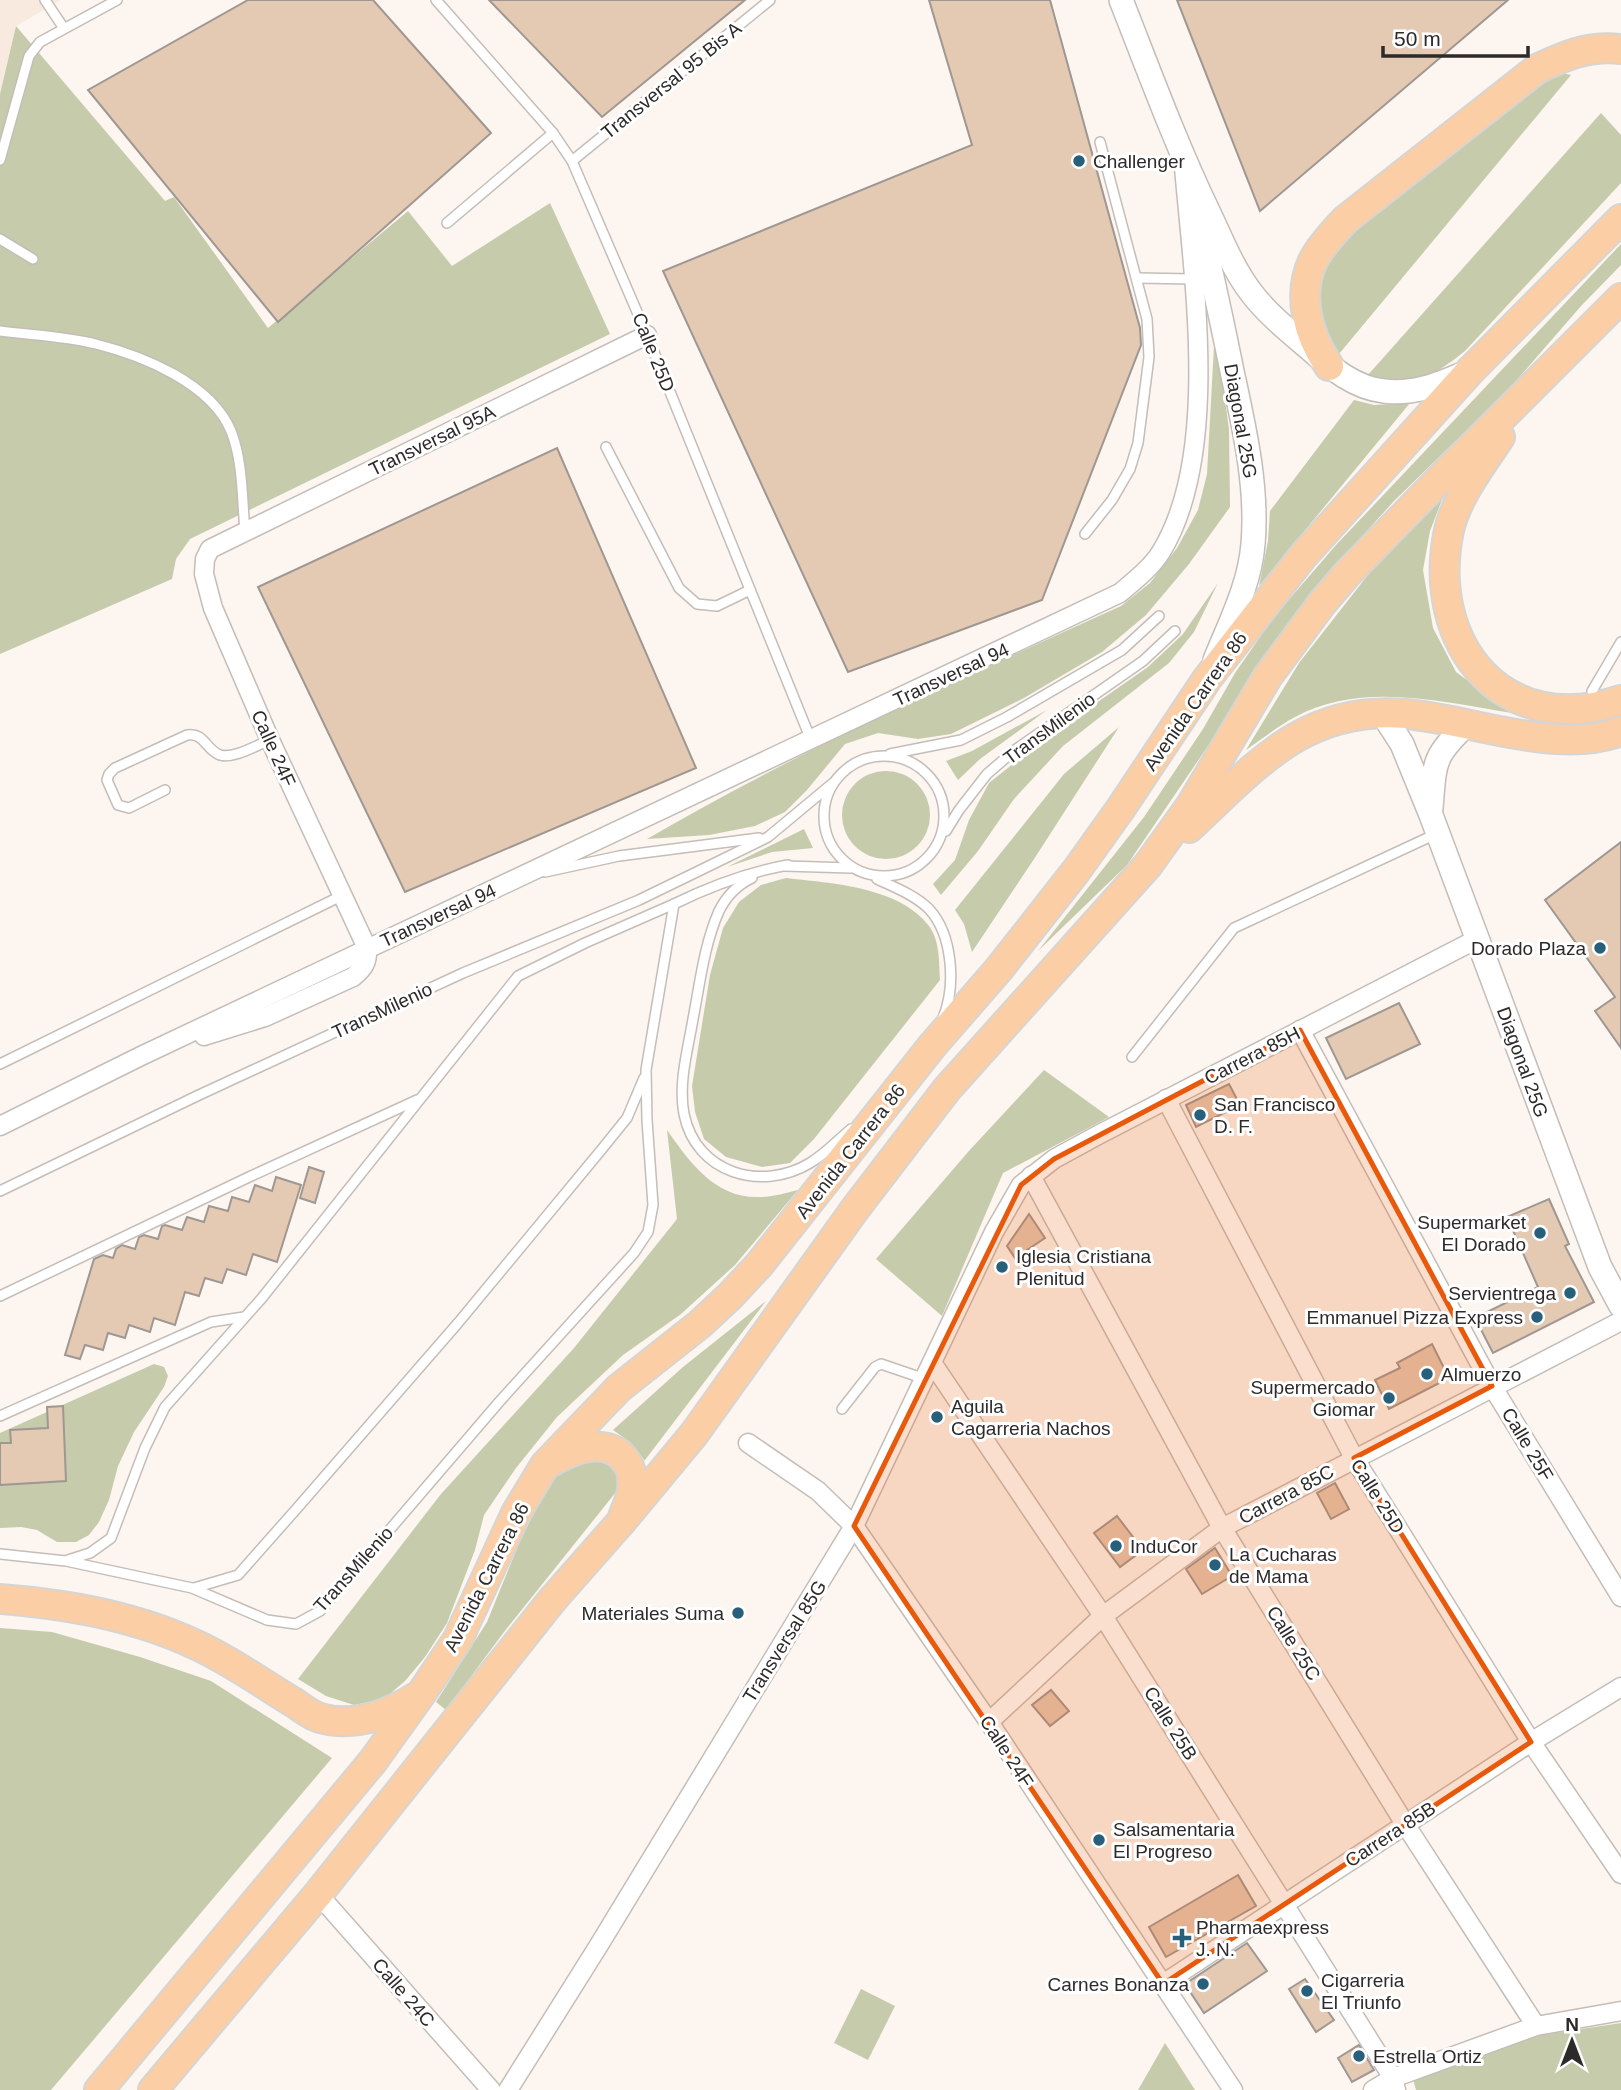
<svg xmlns="http://www.w3.org/2000/svg" width="1621" height="2090" font-family="Arial,sans-serif">
  <style>
    .built { fill: #f8eadf }
    .green { fill: #c6cbac }
    .building { fill: #e4c9b3; stroke: #9e9792; stroke-width: 2 }
    .lines { fill: none; stroke-linecap: round; stroke-linejoin: round }
    .service-casing { stroke: #c4bdb8; stroke-width: 12 }
    .minor-casing { stroke: #c4bdb8; stroke-width: 21 }
    .tertiary-casing { stroke: #c4bdb8; stroke-width: 26 }
    .primary-casing { stroke: #d5d5d4; stroke-width: 32 }
    .service { stroke: #fff; stroke-width: 9 }
    .minor { stroke: #fff; stroke-width: 18 }
    .tertiary { stroke: #fff; stroke-width: 23 }
    .primary { stroke: #fccea5; stroke-width: 28 }
    .marked { fill: #e8590c; fill-opacity: 0.2; stroke: #e8590c; stroke-width: 5; stroke-linejoin: round }
    .poi-dot { fill: #285f7a; stroke: #fff; stroke-width: 2.5 }
    .labels { text-anchor: middle; stroke-width: 6; stroke-linejoin: round; paint-order: stroke }
    .street-label { font-size: 19px; fill: #2d2b29; stroke: #fff }
    .poi-label { font-size: 19px; fill: #2d2b29; stroke: #fff; text-anchor: start }
  </style>
  <rect width="100%" height="100%" fill="#fcf5f0"/>
  <path class="built" d="M0,0H61L16,26L0,94Z"/>
  <g class="green">
    <path d="M16,26L165,201L174,197L268,328L408,211L452,266L550,203L610,334L190,539L176,559L172,579L0,654V94Z"/>
    <path d="M1553,71L1571,75L1339,354L1328,343L1315,296L1330,251L1351,224Z"/>
    <path d="M1601,113L1621,135V183L1465,351C1430,379 1412,388 1367,376Z"/>
    <path d="M1621,244V265L1581,306L1509,389L1394,501L1318,585L1256,669L1225,721L1127,865L1038,951L1144,817L1203,729L1235,673L1274,617L1336,545Z"/>
    <path d="M1215,328L1229,429L1230,507L1189,564L1146,615L1102,652L1024,698L951,734L918,739L878,733L845,744L807,790L785,812L755,826L709,835L647,839C799,750 961,679 1121,606L1150,583L1177,548L1198,510L1207,474Z"/>
    <path d="M1354,400L1374,405L1410,403L1259,586L1268,541L1270,511Z"/>
    <path d="M1445,492L1430,531L1423,570L1433,628L1456,672L1512,713C1443,702 1361,681 1295,717C1278,726 1262,739 1246,750L1299,663L1382,557Z"/>
    <path d="M1218,583L1194,632L1169,663L1063,746L1014,799L978,851L941,895L933,884L955,860L969,820L989,783L1043,740L1148,667L1183,634Z"/>
    <path d="M1047,710L980,759L958,780L946,761L972,751Z"/>
    <path d="M1119,727L1036,856L972,952L964,924L955,910L1064,774Z"/>
    <circle cx="886" cy="815" r="44"/>
    <path d="M804,829L813,848L772,852L727,867Z"/>
    <path d="M786,878C831,883 900,887 929,926C940,941 939,962 940,980L814,1139L790,1163L762,1167L726,1157L704,1139L695,1112L692,1086L710,975L723,928L739,902L761,885Z"/>
    <path d="M1044,1070L1109,1117L1003,1173L942,1316L876,1259L968,1152Z"/>
    <path d="M667,1130C690,1163 716,1199 760,1197C773,1197 786,1193 798,1190L735,1265L681,1314L623,1355L557,1417L516,1468L484,1515L475,1550L447,1623L425,1657L405,1681L384,1699L354,1705L326,1696L298,1679L441,1494L574,1348L677,1219Z"/>
    <path d="M766,1301L645,1460V1461L630,1442L613,1430L683,1367Z"/>
    <path d="M154,1364L164,1367L168,1376L164,1387L134,1432L118,1466L109,1500L99,1522L89,1535L76,1542H57L37,1530L21,1527L0,1528V1433Z"/>
    <path d="M578,1458L617,1462L620,1487L504,1632L446,1710L436,1702L487,1622L520,1541L543,1495L561,1469Z"/>
    <path d="M0,1628L52,1632L140,1657L211,1681L332,1758L51,2090H0Z"/>
    <path d="M861,1989L895,2006L868,2060L834,2043Z"/>
    <path d="M1621,2023V2090H1416L1413,2079L1529,2037Z"/>
    <path d="M1165,2043L1195,2090H1138Z"/>
  </g>
  <g class="building">
    <path d="M248,0H373L491,133L278,322L88,90Z"/>
    <path d="M489,0H745L602,117Z"/>
    <path d="M929,0H1050L1140,328L1141,345L1042,600L848,672L663,271L972,145Z"/>
    <path d="M1177,0H1508L1260,211Z"/>
    <path d="M557,448L696,768L405,892L258,587Z"/>
    <path d="M1621,842V1048L1595,1011L1615,997L1545,900Z"/>
    <path d="M1399,1003L1420,1044L1346,1079L1326,1038Z"/>
    <path d="M1229,1084L1240,1105L1196,1127L1186,1105Z"/>
    <path d="M309,1167L324,1172L315,1203L300,1198Z"/>
    <path d="M276,1177L301,1185L277,1262L253,1254L246,1275L227,1269L222,1283L205,1278L199,1296L185,1292L175,1325L154,1318L150,1332L129,1325L125,1338L108,1333L103,1350L85,1345L80,1359L65,1355L94,1259L103,1255L113,1258L116,1249L122,1245L135,1249L139,1237L144,1235L158,1239L162,1226L165,1225L182,1230L187,1217L204,1222L209,1206L228,1211L232,1197L249,1202L255,1185L272,1191Z"/>
    <path d="M1549,1199L1569,1244L1565,1246L1594,1302L1493,1353L1475,1318L1538,1287L1507,1217Z"/>
    <path d="M1029,1214L1045,1238L1015,1258L1007,1246Z"/>
    <path d="M1432,1344L1449,1378L1389,1409L1375,1380L1400,1368L1397,1363Z"/>
    <path d="M63,1406L66,1481L0,1485V1443H11L10,1430L48,1428L47,1407Z"/>
    <path d="M1335,1483L1349,1509L1331,1519L1317,1493Z"/>
    <path d="M1117,1516L1143,1550L1120,1567L1094,1533Z"/>
    <path d="M1215,1548L1232,1576L1202,1594L1186,1569Z"/>
    <path d="M1051,1690L1069,1711L1050,1726L1032,1705Z"/>
    <path d="M1238,1875L1256,1906L1166,1957L1149,1927Z"/>
    <path d="M1247,1943L1267,1971L1204,2013L1185,1984Z"/>
    <path d="M1305,1979L1334,2020L1316,2032L1289,1989Z"/>
    <path d="M1359,2045L1374,2070L1352,2082L1338,2058Z"/>
  </g>
  <g class="lines">
    <g class="service-casing">
      <g id="service">
        <path d="M45,0L63,27"/>
        <path d="M436,0L553,133L572,161L647,335L811,740"/>
        <path d="M0,160L29,56L40,42L117,0"/>
        <path d="M572,161L770,0"/>
        <path d="M447,223L553,133"/>
        <path d="M0,239L33,259"/>
        <path d="M1137,278L1193,279"/>
        <path d="M0,331C31,335 65,336 96,344C143,356 211,383 231,431C243,461 242,499 245,531"/>
        <path d="M606,447L679,588L697,604L717,606L750,590"/>
        <path d="M1085,534L1112,500L1130,469L1138,443L1149,357L1147,319L1100,142"/>
        <path d="M1592,691L1621,642"/>
        <path d="M890,754L961,740L1007,717L1122,650L1159,616"/>
        <circle cx="884" cy="816" r="60"/>
        <path d="M165,790L129,808L118,805L107,780L109,774L115,768L187,735C204,732 206,750 220,755C234,759 257,745 270,740"/>
        <path d="M946,831L959,810L987,774L1015,750L1143,661L1175,631"/>
        <path d="M785,866L851,868"/>
        <path d="M545,872L619,856L759,838"/>
        <path d="M752,878C737,885 727,895 719,911C704,945 700,983 693,1019C688,1049 678,1083 684,1114C696,1174 762,1192 810,1163C825,1154 838,1140 851,1129"/>
        <path d="M877,879C894,887 915,895 929,909C953,935 956,986 943,1018"/>
        <path d="M1132,1057L1234,928L1438,833"/>
        <path d="M0,1064L343,895"/>
        <path d="M0,1191L199,1095L463,973L639,900L711,865L768,837L833,783"/>
        <path d="M0,1296L249,1177L417,1100"/>
        <path d="M842,1409L875,1367L881,1364L925,1379"/>
        <path d="M0,1416L211,1322L244,1317"/>
        <path d="M0,1554L66,1561L192,1588L267,1620L296,1624L320,1611L500,1401L634,1253L648,1232L653,1205L647,1120L646,1070L674,904C711,886 748,872 788,865"/>
        <path d="M68,1560L90,1553L111,1538L145,1448L165,1407L262,1298L518,976L585,943L674,904"/>
        <path d="M194,1588L238,1575L299,1506L458,1323L602,1149L627,1118L644,1078"/>
      </g>
    </g>
    <g class="minor-casing">
      <g id="minor">
        <path d="M1300,1030L1492,1386L1621,1597"/>
        <path d="M204,1036L265,1017L353,977C364,968 368,962 367,948L270,740L213,608L204,574L205,559L210,549L647,335"/>
        <path d="M1166,1099L1354,1458L1531,1742L1621,1874"/>
        <path d="M0,1126L141,1056L1120,593C1134,581 1151,568 1161,552C1221,454 1193,277 1184,167"/>
        <path d="M1031,1176L1222,1528L1405,1824L1536,2026"/>
        <path d="M933,1364L1103,1616L1393,2078L1396,2090"/>
        <path d="M748,1443L818,1491L854,1526L989,1722L1233,2090"/>
        <path d="M989,1722L1103,1616L1222,1528L1621,1321"/>
        <path d="M318,1894L491,2090"/>
        <path d="M1163,1984L1531,1742L1621,1687"/>
        <path d="M508,2090L599,1945L854,1526L994,1232L1021,1185L1054,1159L1098,1135L1477,939"/>
        <path d="M1373,2090L1393,2078L1536,2026L1621,2011"/>
      </g>
    </g>
    <g class="tertiary-casing">
      <g id="tertiary">
        <path d="M1121,0C1149,71 1175,142 1208,211C1221,238 1232,267 1250,291C1267,314 1290,332 1311,350C1331,368 1355,388 1384,391C1413,395 1439,384 1465,373"/>
        <path d="M1196,210C1210,263 1221,317 1232,371C1244,427 1258,486 1253,544C1250,584 1230,623 1215,660"/>
        <path d="M1382,713L1402,744L1431,815L1600,1267L1621,1306"/>
        <path d="M1431,808C1435,763 1432,757 1466,725"/>
      </g>
    </g>
    <g class="primary-casing">
      <g id="primary">
        <path d="M1329,366C1308,336 1296,294 1314,259C1322,244 1334,232 1345,220L1537,69C1564,56 1589,45 1621,49"/>
        <path d="M1500,437C1481,466 1457,496 1449,530C1425,644 1503,740 1621,700"/>
        <path d="M1189,828C1256,766 1305,705 1406,714C1439,717 1472,726 1505,732C1542,739 1585,745 1621,731"/>
        <path d="M551,1462C574,1449 610,1435 627,1463C632,1470 633,1480 632,1490C631,1499 626,1508 623,1517"/>
        <path d="M0,1599C77,1605 157,1620 225,1660C248,1673 270,1688 293,1702C301,1707 310,1715 320,1718C354,1728 387,1715 416,1697"/>
        <path d="M99,2090L373,1761L421,1694L458,1639L516,1513L545,1465L619,1388L700,1324L730,1296L759,1265L932,1046L999,969L1076,871L1121,808L1207,679L1303,556L1471,370L1621,219"/>
        <path d="M153,2090L318,1894L553,1599L621,1522L694,1434L855,1209L947,1089L1148,865L1191,805L1268,676L1323,602L1347,574L1436,483L1621,298"/>
      </g>
    </g>
    <use href="#service" class="service"/>
    <use href="#minor" class="minor"/>
    <use href="#tertiary" class="tertiary"/>
    <use href="#primary" class="primary"/>
  </g>
  <path class="marked" d="M1300,1030L1492,1386L1354,1458L1531,1742L1163,1984L854,1526L1021,1185L1054,1159Z"/>
  <g class="poi-dot">
    <circle cx="1079" cy="161" r="7"/>
    <circle cx="1600" cy="948" r="7"/>
    <circle cx="1200" cy="1115" r="7"/>
    <circle cx="1540" cy="1233" r="7"/>
    <circle cx="1002" cy="1267" r="7"/>
    <circle cx="1570" cy="1293" r="7"/>
    <circle cx="1537" cy="1317" r="7"/>
    <circle cx="1427" cy="1374" r="7"/>
    <circle cx="1389" cy="1398" r="7"/>
    <circle cx="937" cy="1417" r="7"/>
    <circle cx="1116" cy="1546" r="7"/>
    <circle cx="1215" cy="1565" r="7"/>
    <circle cx="738" cy="1613" r="7"/>
    <circle cx="1099" cy="1840" r="7"/>
    <path d="M1178.5 1927.5h7v7h7v7h-7v7h-7v-7h-7v-7h7z"/>
    <circle cx="1203" cy="1984" r="7"/>
    <circle cx="1307" cy="1991" r="7"/>
    <circle cx="1359" cy="2056" r="7"/>
  </g>
  <g class="labels">
    <g class="street-label">
      <text transform="translate(671 80) rotate(-39)" y="7">Transversal 95 Bis A</text>
      <text transform="translate(654 352) rotate(68)" y="7">Calle 25D</text>
      <text transform="translate(1241 421) rotate(80)" y="7">Diagonal 25G</text>
      <text transform="translate(432 440) rotate(-26)" y="7">Transversal 95A</text>
      <text transform="translate(951 674) rotate(-25)" y="7">Transversal 94</text>
      <text transform="translate(1195 701) rotate(-55)" y="7">Avenida Carrera 86</text>
      <text transform="translate(1049 728) rotate(-36)" y="7">TransMilenio</text>
      <text transform="translate(274 748) rotate(66)" y="7">Calle 24F</text>
      <text transform="translate(438 915) rotate(-25)" y="7">Transversal 94</text>
      <text transform="translate(382 1010) rotate(-25)" y="7">TransMilenio</text>
      <text transform="translate(1252 1055) rotate(-27)" y="7">Carrera 85H</text>
      <text transform="translate(1523 1062) rotate(70)" y="7">Diagonal 25G</text>
      <text transform="translate(850 1151) rotate(-52)" y="7">Avenida Carrera 86</text>
      <text transform="translate(1528 1444) rotate(59)" y="7">Calle 25F</text>
      <text transform="translate(1286 1494) rotate(-28)" y="7">Carrera 85C</text>
      <text transform="translate(1378 1496) rotate(58)" y="7">Calle 25D</text>
      <text transform="translate(353 1569) rotate(-48)" y="7">TransMilenio</text>
      <text transform="translate(486 1577) rotate(-63)" y="7">Avenida Carrera 86</text>
      <text transform="translate(784 1641) rotate(-58)" y="7">Transversal 85G</text>
      <text transform="translate(1294 1643) rotate(58)" y="7">Calle 25C</text>
      <text transform="translate(1171 1723) rotate(58)" y="7">Calle 25B</text>
      <text transform="translate(1007 1751) rotate(57)" y="7">Calle 24F</text>
      <text transform="translate(1390 1834) rotate(-33)" y="7">Carrera 85B</text>
      <text transform="translate(404 1992) rotate(49)" y="7">Calle 24C</text>
    </g>
    <g class="poi-label">
      <text x="1093" y="168">Challenger</text>
      <text x="1586" y="955" text-anchor="end">Dorado Plaza</text>
      <text x="1214" y="1111">San Francisco<tspan x="1214" dy="22">D. F.</tspan></text>
      <text x="1526" y="1229" text-anchor="end">Supermarket<tspan x="1526" dy="22">El Dorado</tspan></text>
      <text x="1016" y="1263">Iglesia Cristiana<tspan x="1016" dy="22">Plenitud</tspan></text>
      <text x="1556" y="1300" text-anchor="end">Servientrega</text>
      <text x="1523" y="1324" text-anchor="end">Emmanuel Pizza Express</text>
      <text x="1441" y="1381">Almuerzo</text>
      <text x="1375" y="1394" text-anchor="end">Supermercado<tspan x="1375" dy="22">Giomar</tspan></text>
      <text x="951" y="1413">Aguila<tspan x="951" dy="22">Cagarreria Nachos</tspan></text>
      <text x="1130" y="1553">InduCor</text>
      <text x="1229" y="1561">La Cucharas<tspan x="1229" dy="22">de Mama</tspan></text>
      <text x="724" y="1620" text-anchor="end">Materiales Suma</text>
      <text x="1113" y="1836">Salsamentaria<tspan x="1113" dy="22">El Progreso</tspan></text>
      <text x="1196" y="1934">Pharmaexpress<tspan x="1196" dy="22">J. N.</tspan></text>
      <text x="1321" y="1987">Cigarreria<tspan x="1321" dy="22">El Triunfo</tspan></text>
      <text x="1189" y="1991" text-anchor="end">Carnes Bonanza</text>
      <text x="1373" y="2063">Estrella Ortiz</text>
    </g>
  </g>
  <g transform="translate(1572 2041)" stroke="#ffffff" stroke-width="5" paint-order="stroke">
  <path d="M0-5L12 26L0 18L-12 26Z" fill="#2d2b29"/>
  <text y="-10" font-size="19" font-weight="bold" text-anchor="middle" fill="#2d2b29">N</text>
  </g>
  <path d="M1383 46v10h145v-10" fill="none" stroke="#2d2b29" stroke-width="3.5"/>
  <text x="1394" y="46" font-size="21" fill="#2d2b29" stroke="#ffffff" stroke-width="5" paint-order="stroke">50 m</text>
</svg>
